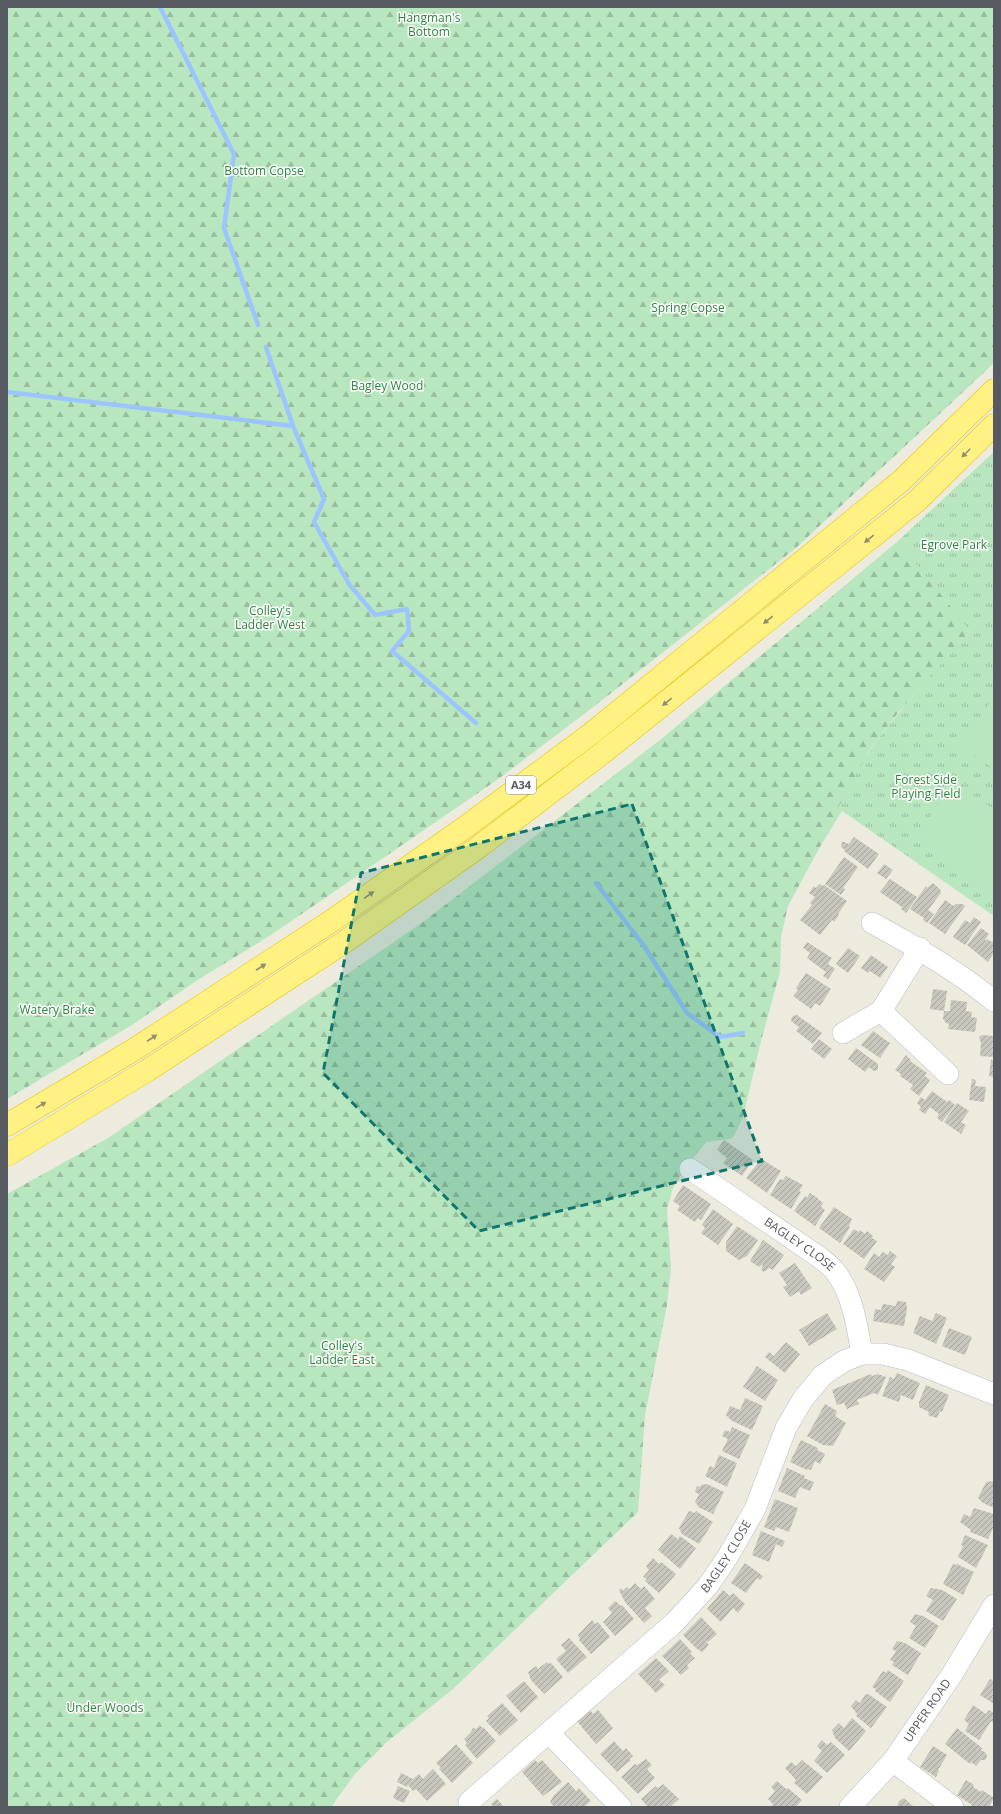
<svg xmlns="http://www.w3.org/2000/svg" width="1001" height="1814" font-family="'Open Sans',sans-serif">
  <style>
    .forest { fill: url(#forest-firs) }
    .park { fill: url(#park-tufts) }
    .pitch { fill: #b8e7bf }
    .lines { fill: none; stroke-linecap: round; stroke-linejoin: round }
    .stream { stroke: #9cc5ff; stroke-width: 4.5 }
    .building { fill: url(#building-hatch) }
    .minor-casing { stroke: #bcbdc4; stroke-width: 22 }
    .highway-casing { stroke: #ebc500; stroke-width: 23 }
    .minor { stroke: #fff; stroke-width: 21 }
    .highway { stroke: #fff283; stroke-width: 22 }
    .oneway { fill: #928f6d }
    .marked { fill: #0f766e; fill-opacity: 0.2; stroke: #0f766e; stroke-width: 3; stroke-dasharray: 8 5; stroke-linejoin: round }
    .labels { text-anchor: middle; stroke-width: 3; stroke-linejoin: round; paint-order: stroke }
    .shield { fill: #fff; stroke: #8a8c90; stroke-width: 1 }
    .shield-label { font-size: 11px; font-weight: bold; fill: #585a61 }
    .park-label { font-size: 12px; fill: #2d843e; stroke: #fff }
    .street-label { font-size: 12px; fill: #585a61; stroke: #fff }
  </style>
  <defs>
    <pattern id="forest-firs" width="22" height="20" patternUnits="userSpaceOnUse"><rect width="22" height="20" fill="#b8e7bf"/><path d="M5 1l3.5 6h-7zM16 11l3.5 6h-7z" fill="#98be9f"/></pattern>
    <pattern id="park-tufts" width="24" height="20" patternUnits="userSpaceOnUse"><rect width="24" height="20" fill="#b8e7bf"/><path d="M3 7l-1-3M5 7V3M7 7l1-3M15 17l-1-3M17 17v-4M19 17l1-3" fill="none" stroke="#98be9f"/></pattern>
    <pattern id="building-hatch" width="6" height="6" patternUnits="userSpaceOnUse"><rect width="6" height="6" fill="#c9c7bd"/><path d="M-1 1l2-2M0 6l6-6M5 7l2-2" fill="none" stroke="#a6a59d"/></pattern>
  </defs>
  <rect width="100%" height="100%" fill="#ecebde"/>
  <g class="forest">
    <path d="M7,7H994V363L796,548L592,708L497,780L271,935L196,981L132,1025L7,1099Z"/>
    <path d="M994,452L973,628L897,714L868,752L849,792L839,806L842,811L821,845L788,906L781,937L780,972L761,1041L743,1117L734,1136L730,1139L706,1142L686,1167L673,1188L667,1209L671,1267L667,1305L645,1415L638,1512L453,1689L387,1742L355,1774L331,1807H7V1194L108,1138L423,922L660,740L898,541Z"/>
  </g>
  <path class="park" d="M994,452V916L842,811L839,806C851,789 858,767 870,750C900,708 936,670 970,631L898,541Z"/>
  <g class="pitch">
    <path d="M994,697V769L960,746Z"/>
    <path d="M954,782L994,810V892L916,838Z"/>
  </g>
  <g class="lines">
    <g class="stream">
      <path d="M160,7L234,154L224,228L258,325"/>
      <path d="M266,347L293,426L324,499L314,522L349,584L375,615L407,609L409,631L392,651L476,723"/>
      <path d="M7,392L293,426"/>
      <path d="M596,883L644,946L687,1013L720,1037L743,1033"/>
    </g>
  </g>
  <g class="building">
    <path d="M854,837L879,854L868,869L844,851L845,850L841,847L842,842H845L849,844Z"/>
    <path d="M844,857L858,867L843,888L845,889L841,895L825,884Z"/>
    <path d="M884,864L893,870L886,879L877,873Z"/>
    <path d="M890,879L917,897L906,913L901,909L902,907L880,892Z"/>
    <path d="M933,883L940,889L941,893L928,910L934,914L927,923L923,920L924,918L910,909L926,886L927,888Z"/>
    <path d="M820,884L823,886L824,885L847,901L838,914L839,915L834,922L832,920L820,935L800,920L812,905L810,903L815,897L809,893L814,886L816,888Z"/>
    <path d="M945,900L954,906L956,904H962L965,906L945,934L929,923Z"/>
    <path d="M974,917L981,922L965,945L953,937L965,920L970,923Z"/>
    <path d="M981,928L989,934L985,940L986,941L987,939L992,942L994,940V953L988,962L967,945Z"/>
    <path d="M807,942L832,958L828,964L835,969L828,979L823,976L826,972L807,958L810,953L803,948Z"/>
    <path d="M848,948L860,956L848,973L836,964Z"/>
    <path d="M871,955L888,967L880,978L870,971L868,973L861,968Z"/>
    <path d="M806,973L831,989L820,1006L815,1003L811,1009L793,996L798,990L796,988Z"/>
    <path d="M933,989L947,991L944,1011L930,1009Z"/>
    <path d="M951,1000L967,1002L966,1011L972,1012L971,1017L977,1018L975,1032L948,1029L949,1024L946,1023L943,1019L944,1011H950Z"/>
    <path d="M797,1015L822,1033L813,1044L796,1031L799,1027L792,1022L791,1019L793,1016Z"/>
    <path d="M873,1031L890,1043L880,1058L861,1045Z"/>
    <path d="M982,1035L994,1036V1057L980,1056L981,1043L979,1037Z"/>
    <path d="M819,1039L832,1049L824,1059L811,1049Z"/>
    <path d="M856,1048L878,1064V1070L874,1071L869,1067L865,1072L848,1059Z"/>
    <path d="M906,1055L911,1060L910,1061L927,1073L925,1076L930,1080L919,1096L910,1089L913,1085L900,1076L901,1074L895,1070Z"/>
    <path d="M991,1060H994V1077L989,1076Z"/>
    <path d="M972,1079L976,1080L975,1086L986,1087L984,1102L969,1100Z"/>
    <path d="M932,1091L947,1102L949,1100L955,1105L942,1122L937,1118L939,1114L930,1107L925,1114L919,1110L921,1107L917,1103L921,1097L925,1100Z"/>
    <path d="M957,1103L969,1111L961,1122L966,1125L961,1134L944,1122Z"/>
    <path d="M724,1140L753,1160L742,1176L723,1163L727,1158L717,1150Z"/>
    <path d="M761,1159L781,1171L767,1193L746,1178Z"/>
    <path d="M786,1176L803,1185L799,1191L801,1192L791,1209L770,1195L780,1179L783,1180Z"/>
    <path d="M683,1185L711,1204L701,1220L698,1218L695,1222L677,1210L680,1206L673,1201Z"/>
    <path d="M810,1193L818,1198L816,1203L818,1199L823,1203L821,1207L825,1210L815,1226L794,1211L805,1196L807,1198Z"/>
    <path d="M834,1207L852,1219L849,1226L850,1227L840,1243L819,1228Z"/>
    <path d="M713,1209L733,1224L718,1245L701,1233L705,1228L702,1225Z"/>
    <path d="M737,1226L758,1240L747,1256L739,1260L726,1251V1242Z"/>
    <path d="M854,1229L858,1232L860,1230L865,1234L867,1231L873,1236L872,1238L877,1241L864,1259L843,1244Z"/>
    <path d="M763,1240L784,1255L773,1270L769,1268L764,1272L761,1270L763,1264L759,1267L750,1261Z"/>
    <path d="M890,1251L897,1256L891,1264L895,1267L884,1282L864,1269L874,1253L879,1257L883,1252L888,1255Z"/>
    <path d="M795,1263L812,1288L801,1295L799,1291L790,1297L783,1287L787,1285L779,1273Z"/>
    <path d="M897,1301L906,1302L907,1308L904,1326L873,1321L875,1309L881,1310L883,1304L896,1306Z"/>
    <path d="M827,1313L837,1329L809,1346L799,1330Z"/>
    <path d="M936,1313L947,1318L936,1344L913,1333L920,1316L932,1321Z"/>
    <path d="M949,1328L972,1337L965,1355L942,1346Z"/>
    <path d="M786,1342L800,1354L785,1373L765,1357L769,1352L774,1356Z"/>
    <path d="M757,1366L778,1380L765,1401L743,1387Z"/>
    <path d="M897,1373L920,1383L913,1400L901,1395L899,1402L882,1396L890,1377L894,1379Z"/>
    <path d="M871,1374L872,1376L878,1374L886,1377L878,1395L874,1393L857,1400L859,1404L847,1409L844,1403L837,1405L832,1390Z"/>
    <path d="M926,1385L949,1395L942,1412L940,1411L937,1418L928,1415L929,1412L919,1407V1402Z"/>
    <path d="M745,1398L763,1406L752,1430L732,1421L726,1415L730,1406L740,1410Z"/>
    <path d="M825,1404L837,1411L835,1416L846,1423L833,1446L823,1445L807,1436Z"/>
    <path d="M732,1427L750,1435L739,1459L722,1451L728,1439L722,1436L725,1430L730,1432Z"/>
    <path d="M801,1440L818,1448L817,1450L825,1454L820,1464L815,1461L811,1470L808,1469L807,1470L790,1462Z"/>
    <path d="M719,1455L737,1463L727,1487L705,1476L710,1466L714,1468Z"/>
    <path d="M787,1468L805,1476L804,1478L814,1482L810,1491L800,1487L795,1498L778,1491Z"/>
    <path d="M994,1481V1508L983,1503L978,1498L986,1482Z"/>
    <path d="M707,1484L724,1492L713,1514L698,1507V1506L695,1502L699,1494L695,1492L697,1486L700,1487L701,1485Z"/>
    <path d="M775,1499L798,1508L789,1532L776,1527L774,1531L764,1527Z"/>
    <path d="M974,1508L994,1514V1526L988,1539L970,1532L971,1530L960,1522L964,1514L970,1517Z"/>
    <path d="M689,1511L695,1513L696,1511L713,1522L699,1544L682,1534L679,1528Z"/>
    <path d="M761,1531L785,1541L782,1547L776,1544L769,1562L752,1555Z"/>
    <path d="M671,1534L678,1539L680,1536L696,1548L680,1569L658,1550Z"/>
    <path d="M965,1535L988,1545L976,1568L958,1557L963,1546L961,1545Z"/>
    <path d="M653,1558L659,1564L661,1562L676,1574L659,1593L645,1581L647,1579L643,1577L649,1570L646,1566Z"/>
    <path d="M745,1563L763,1576L760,1580L757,1578L746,1593L731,1583Z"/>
    <path d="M953,1564L956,1565L957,1564L974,1572L963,1595L943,1584Z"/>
    <path d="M635,1583L641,1589L644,1586L655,1599L645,1608L652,1616L644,1623L625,1602L619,1590L621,1588L623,1591L627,1587L629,1589Z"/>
    <path d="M931,1588L942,1590L957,1599L943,1621L926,1611L933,1600L926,1596Z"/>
    <path d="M723,1590L730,1596L733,1593L745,1604L738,1613L733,1608L721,1622L707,1609Z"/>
    <path d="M615,1601L621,1606L622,1605L634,1619L615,1636L603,1622L612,1613L608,1608Z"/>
    <path d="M915,1614L923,1616L939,1626L925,1648L909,1638L916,1626L910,1622Z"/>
    <path d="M701,1617L717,1634L708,1642L705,1640L709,1645L702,1652L696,1648L683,1635Z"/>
    <path d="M592,1620L595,1624L598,1622L610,1637L591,1654L579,1640L580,1639L578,1635Z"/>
    <path d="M569,1638L587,1657L568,1673L556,1659L566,1651L561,1645Z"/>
    <path d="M680,1639L692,1652L690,1654L695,1658L687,1665L689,1668L681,1675L662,1656Z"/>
    <path d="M897,1641L905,1643L921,1653L908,1675L892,1665L894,1662L890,1660L896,1651L892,1649Z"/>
    <path d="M656,1658L669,1671L659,1680L665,1685L656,1693L638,1674Z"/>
    <path d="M547,1662L549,1664L551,1663L563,1677L544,1694L531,1680L528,1672L536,1666L541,1672L539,1668Z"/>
    <path d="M888,1670L904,1681L890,1702L875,1691L876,1689L872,1687L883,1671L886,1673Z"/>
    <path d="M990,1679L994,1681V1704L980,1695Z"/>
    <path d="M524,1681L538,1697L521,1713L506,1696Z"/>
    <path d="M868,1694L887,1707L871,1728L856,1716L857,1714L851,1706L856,1700L860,1703L865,1695Z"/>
    <path d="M502,1703L518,1720L500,1736L486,1721L489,1718L487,1716Z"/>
    <path d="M973,1705L986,1714L989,1710L994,1713V1723L991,1721L979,1740L965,1731L969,1724L964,1720Z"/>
    <path d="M587,1707L593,1714L598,1710L613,1728L596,1744L575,1719Z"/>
    <path d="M852,1718L866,1731L849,1751L835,1738L832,1730L839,1723L844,1728Z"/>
    <path d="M480,1725L482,1728L483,1727L496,1741L477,1759L465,1745L467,1743L464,1739L471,1732L473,1728L476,1729Z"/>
    <path d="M957,1728L982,1748L981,1750L986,1753L987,1757L985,1760H981L976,1766L971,1762L970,1764L945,1744Z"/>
    <path d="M822,1740L827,1745L831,1742L845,1755L827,1773L814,1761L822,1751L817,1746Z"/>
    <path d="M614,1741L623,1751L626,1748L633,1756L629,1759L631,1760L617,1772L600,1754Z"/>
    <path d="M456,1744L473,1763L452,1783L439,1769L441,1768L436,1763Z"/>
    <path d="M933,1746L947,1755L938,1770L939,1771L936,1777L920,1767Z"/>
    <path d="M646,1759L652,1765L647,1769L655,1778L638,1794L621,1777L635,1764L637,1765Z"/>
    <path d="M535,1760L538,1763L542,1760L562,1782L543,1796L522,1772Z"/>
    <path d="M802,1760L823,1777L807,1794L794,1783L796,1780L785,1768L791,1762L796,1766Z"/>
    <path d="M433,1769L446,1784L427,1801L416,1789L413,1791L408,1785L407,1787L397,1782L401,1773L413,1779L419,1774L423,1779Z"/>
    <path d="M966,1780L974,1785L973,1787L981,1792L982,1790L994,1798L989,1807H971L972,1805L957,1795Z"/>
    <path d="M777,1781L786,1789L788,1788L802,1800L796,1807L772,1806L773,1804L768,1799L775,1791L771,1787Z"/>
    <path d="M568,1782L576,1791L579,1788L591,1801L584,1807H554L550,1802L554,1795Z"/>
    <path d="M663,1784L679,1799L670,1807H648L641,1799L656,1786L658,1788Z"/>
    <path d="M398,1786L410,1791L404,1803L393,1798Z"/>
    <path d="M904,1798L914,1807H897L899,1801Z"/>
    <path d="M497,1799L504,1807H494L491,1804Z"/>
  </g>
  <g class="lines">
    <g class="minor-casing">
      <g id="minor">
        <path d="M872,923C915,946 956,970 994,1001"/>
        <path d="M881,1011L948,1074"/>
        <path d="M843,1033L881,1011L920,948"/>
        <path id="s1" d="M690,1169L819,1257C824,1261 831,1266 835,1271C853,1295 857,1326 862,1354"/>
        <path d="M549,1733L621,1807"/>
        <path d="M893,1761L953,1807"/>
        <path id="s2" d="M469,1802L674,1623L707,1587L727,1558L755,1509L786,1428L803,1399L823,1375L844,1361L862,1354H883L908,1360L994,1394"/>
        <path id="s3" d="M850,1807L893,1761L951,1676L994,1605"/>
      </g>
    </g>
    <g class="highway-casing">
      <g id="highway">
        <path d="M7,1125L135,1049L330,922L464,828L592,733L901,481L994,390"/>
        <path d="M7,1155L148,1070L343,943L476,849L605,751L918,500L994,425"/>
      </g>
    </g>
    <use href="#minor" class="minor"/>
    <use href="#highway" class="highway"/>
  </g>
  <defs><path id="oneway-solid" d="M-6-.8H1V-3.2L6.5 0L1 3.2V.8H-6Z"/></defs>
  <g class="oneway">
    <use href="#oneway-solid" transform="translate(966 453) rotate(135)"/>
    <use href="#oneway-solid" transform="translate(869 539) rotate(141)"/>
    <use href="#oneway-solid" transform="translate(768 620) rotate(141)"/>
    <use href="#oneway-solid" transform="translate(667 702) rotate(141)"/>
    <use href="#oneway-solid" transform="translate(369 895) rotate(-35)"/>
    <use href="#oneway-solid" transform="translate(261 967) rotate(-33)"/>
    <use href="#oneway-solid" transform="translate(152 1038) rotate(-33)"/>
    <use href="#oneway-solid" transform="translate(41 1105) rotate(-31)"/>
  </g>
  <path class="marked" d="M632,804L762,1161L479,1231L323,1073L361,873Z"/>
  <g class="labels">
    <rect class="shield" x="506" y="776" width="30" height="18" rx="3"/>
    <g class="shield-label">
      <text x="521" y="789">A34</text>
    </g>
    <g class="park-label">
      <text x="429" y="22">Hangman's<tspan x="429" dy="14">Bottom</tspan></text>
      <text x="264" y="175">Bottom Copse</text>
      <text x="688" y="312">Spring Copse</text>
      <text x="387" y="390">Bagley Wood</text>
      <text x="954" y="549">Egrove Park</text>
      <text x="270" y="615">Colley's<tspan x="270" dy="14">Ladder West</tspan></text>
      <text x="926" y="784">Forest Side<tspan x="926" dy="14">Playing Field</tspan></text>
      <text x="57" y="1014">Watery Brake</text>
      <text x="342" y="1350">Colley's<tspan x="342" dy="14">Ladder East</tspan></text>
      <text x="105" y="1712">Under Woods</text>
    </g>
    <g class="street-label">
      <text dy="4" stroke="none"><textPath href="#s1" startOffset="133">BAGLEY CLOSE</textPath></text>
      <text dy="4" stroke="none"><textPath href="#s2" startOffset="357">BAGLEY CLOSE</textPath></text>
      <text dy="4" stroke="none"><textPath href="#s3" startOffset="124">UPPER ROAD</textPath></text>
    </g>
  </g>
  <rect width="1001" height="1814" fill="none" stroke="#585a61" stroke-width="16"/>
</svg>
